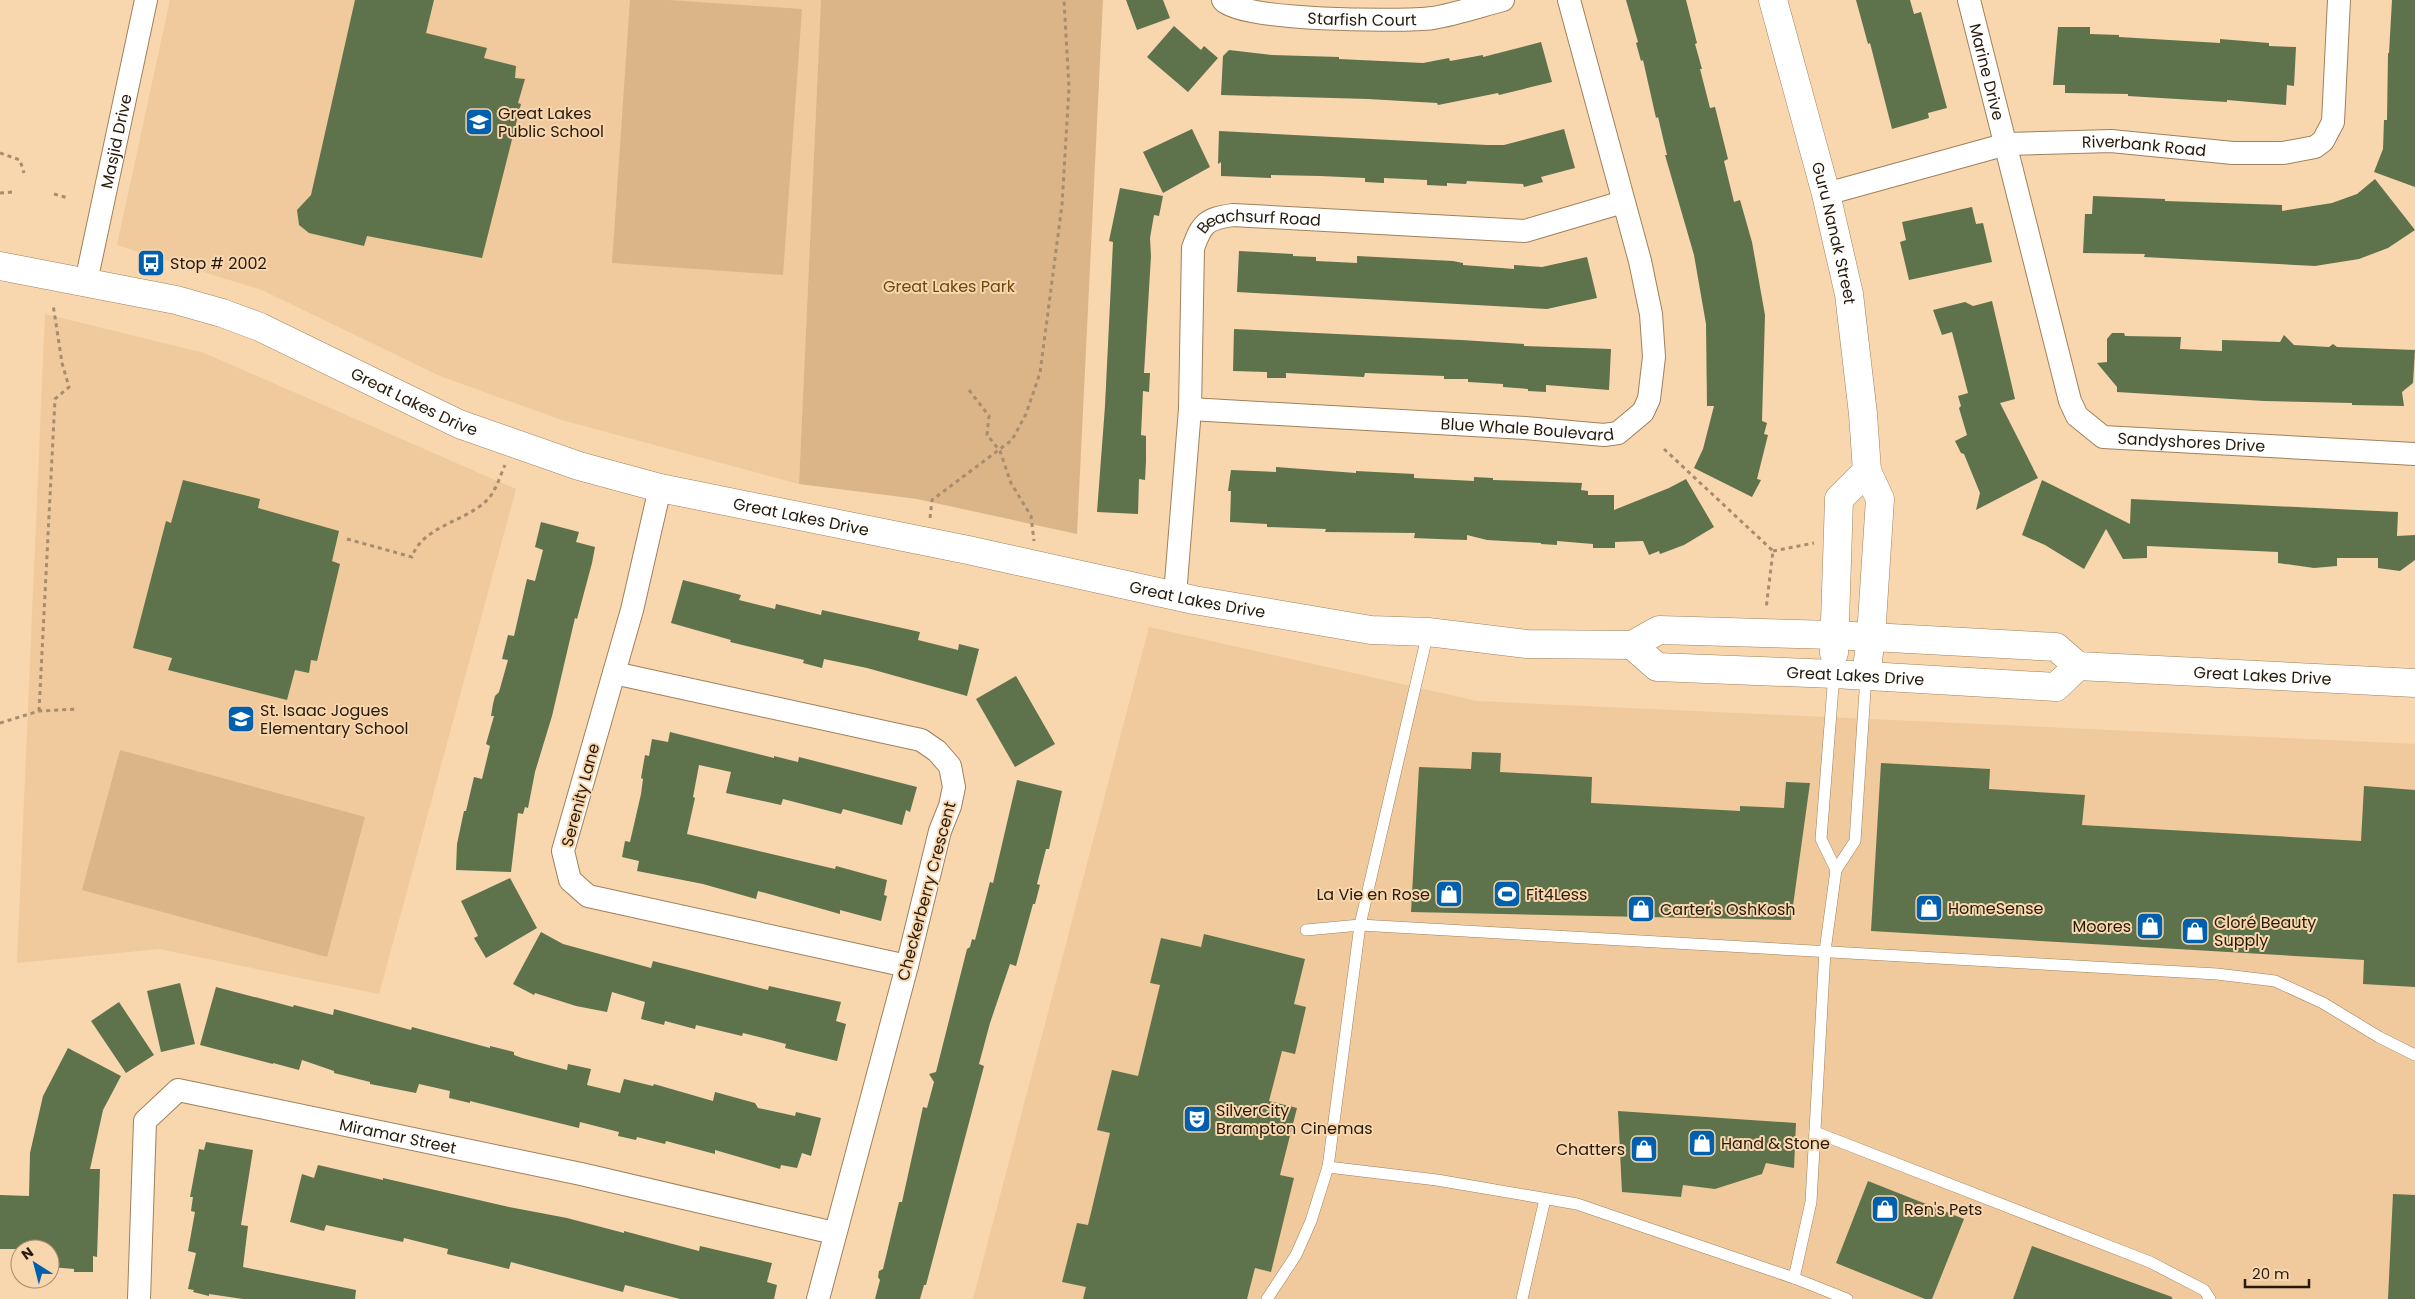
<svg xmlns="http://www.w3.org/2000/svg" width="2415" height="1299" font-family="Poppins,sans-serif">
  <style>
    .built { fill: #f0c99c }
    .green { fill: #dbb588 }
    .building { fill: #5e734c }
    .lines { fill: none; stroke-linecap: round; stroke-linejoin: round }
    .lane-casing { stroke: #a0815b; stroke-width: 12 }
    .street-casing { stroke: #a0815b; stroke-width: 24 }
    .secondary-casing { stroke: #a0815b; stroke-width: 29 }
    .path { stroke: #a68d6f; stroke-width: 3; stroke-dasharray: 4 4; stroke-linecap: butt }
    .lane { stroke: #fff; stroke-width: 11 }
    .street { stroke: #fff; stroke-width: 22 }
    .secondary { stroke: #fff; stroke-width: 28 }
    .labels { text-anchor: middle; stroke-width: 4; stroke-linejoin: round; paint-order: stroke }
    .street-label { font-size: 16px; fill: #261a0b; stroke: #f8d6ae }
    .poi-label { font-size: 16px; fill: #261a0b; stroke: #f8d6ae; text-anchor: start }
    .park-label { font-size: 16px; fill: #6e470b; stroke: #f8d6ae }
  </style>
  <rect width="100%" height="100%" fill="#f8d6ae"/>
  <g class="built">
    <path d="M170,0H821L799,484L562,420L440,376L262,290L117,245Z"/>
    <path d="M45,314L204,353L516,489L379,994L159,949L17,963Z"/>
    <path d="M1149,627L1477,701L2415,744V1299H973Z"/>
  </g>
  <g class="green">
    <path d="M630,0H669L802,9L783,275L612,263Z"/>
    <path d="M821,0H1103L1077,534L917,499L799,484Z"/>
    <path d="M120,750L365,817L327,957L82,890Z"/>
  </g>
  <g class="building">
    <path d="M355,0H434L426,33L487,48L484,58L516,66L515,78L525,79L518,103L521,104L482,258L367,236L364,246L309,233L299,225L297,210L311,195Z"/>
    <path d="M1126,0H1163L1170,18L1137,30Z"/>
    <path d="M1626,0H1686L1697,43L1695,44L1702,69H1700L1710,108L1715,107L1728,159L1724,161L1734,202L1740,200L1752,242L1765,315L1762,421L1767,423L1764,434L1768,435L1757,479L1761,480L1752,497L1694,468L1703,449L1714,406H1707L1706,324L1694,255L1665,155H1667L1658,117L1656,118L1643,60L1641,61L1636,43L1638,42Z"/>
    <path d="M1856,0H1910L1914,14L1921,12L1947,108L1928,113L1929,118L1892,129L1870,43L1868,44Z"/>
    <path d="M2392,0H2415V187L2374,172L2383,149L2384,120H2387L2388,53H2389Z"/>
    <path d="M1174,26L1201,50L1204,46L1218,58L1188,92L1147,57Z"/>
    <path d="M2058,27H2090V34L2119,35V37L2220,43V39L2269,43V46L2296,47L2294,86L2287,85L2286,105L2227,100V102L2128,96V94L2065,93V85H2053Z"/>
    <path d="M1541,42L1552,82L1499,95L1498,93L1438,105L1437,103L1368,99L1221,95L1223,56L1229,50L1272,55L1339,57V59L1423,63L1449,58L1450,61L1483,55V57Z"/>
    <path d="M1192,129L1210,167L1163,193L1143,152Z"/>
    <path d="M1564,129L1575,168L1541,177L1543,182L1524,187L1523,184L1467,181L1466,184L1447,183V186L1427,185V180L1384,178V183L1365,182V178L1320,176L1271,175V178L1221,176V162L1218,164L1219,131L1487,145H1504Z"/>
    <path d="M2375,179L2415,230L2388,248L2359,259L2315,266L2144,257L2145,254L2083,253L2085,214H2092L2093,196L2165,199V201L2282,205V211L2332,203L2357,194Z"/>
    <path d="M1120,188L1163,196L1159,216L1154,215L1150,238L1151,256L1144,373H1150L1149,392L1143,391L1141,435L1146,436V461L1145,480L1139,479L1138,514L1097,512L1105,406L1113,242L1109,241Z"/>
    <path d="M1972,207L1976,224L1983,223L1992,262L1909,280L1900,242L1906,240L1902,222Z"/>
    <path d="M1239,251L1293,254V256L1316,257V261L1357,263V256L1453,261L1463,263V265L1514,269V265L1542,267L1587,257L1597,298L1547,309L1237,292Z"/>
    <path d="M1992,301L2015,399L2000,403L2038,478L1976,510L1980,493L1964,454L1961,453L1955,441L1967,435L1959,408L1961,406L1958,396L1968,393L1952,332L1942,335L1933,310L1965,302L1973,306Z"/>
    <path d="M1234,329L1461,340L1524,344V346L1611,349L1609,390L1546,385V392L1528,391V389L1503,387V384L1468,382V379H1444V376L1365,373L1364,377L1286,373V378H1267V372L1233,371Z"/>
    <path d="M2112,333H2124L2125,336L2181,337L2180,349L2222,351V340L2280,342L2284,335L2294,345L2329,347L2333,344L2337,347L2415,350L2413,383L2402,392L2404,406L2352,405V403L2264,401L2117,392V387L2097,363L2107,362V339Z"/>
    <path d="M1276,467L1356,473V471L1414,474V478L1435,479L1474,481V477L1493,478V480L1582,483L1581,490L1588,491V495H1614V510L1669,488L1686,479L1714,527L1684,545L1660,554L1659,551L1649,555L1643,541L1615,542V548H1593V544L1557,541V545L1541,544V543L1487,540L1467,535V540L1438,539L1414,538L1415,533L1325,532L1326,529L1267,527V524L1230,522L1231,491H1228L1231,470L1276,472Z"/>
    <path d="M183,480L260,499L258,508L339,531L332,561L340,564L317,661L311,660L309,673L295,670L287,700L168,670L172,658L133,648L166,521L171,523Z"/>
    <path d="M2042,480L2130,524L2131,499L2398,512L2397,536L2415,535V560L2400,571L2378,568V558H2337V566L2314,568L2278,563V552L2147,546V558L2123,559L2106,529L2084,569L2045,545L2022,535Z"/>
    <path d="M541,522L579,532L576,542L595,547L592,563L577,619L575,618L552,716L535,772L528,808L525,807L523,814L518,813L511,872L456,870L457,844L464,811H466L474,777L482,779L490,746L486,744L494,716H491L493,704L495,696L499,692L508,660L502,659L508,635L514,636L527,579L535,581L543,550L535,547Z"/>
    <path d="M683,580L741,595L739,600L775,609L776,604L821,615L822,610L920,632L918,640L958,650L959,644L979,649L967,696L867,668L824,659L822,668L803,663L804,660L730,642L731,640L671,623Z"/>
    <path d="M1016,676L1055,744L1015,767L976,699Z"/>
    <path d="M670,732L774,758V756L798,762L799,757L917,787L910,812L906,810L902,825L843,809L841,814L783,799L781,805L726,793L731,772L699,765L693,797L695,798L687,834L835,869L836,866L887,880L884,895L887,896L881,921L840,910V914L758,891L756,899L703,884L637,871L639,861L622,857L625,841L630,842L641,794L643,779L641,778L645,755L649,756L652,739L668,742Z"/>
    <path d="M1472,752L1501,753L1500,772L1592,777L1591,803L1740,811V806L1784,808L1786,782L1810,783L1791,920L1411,912L1419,767L1471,769Z"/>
    <path d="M1881,763L1990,769L1989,789L2085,795L2082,825L2361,841L2364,786L2415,790V987L2363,984L2364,960L1871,931Z"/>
    <path d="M1017,780L1062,791L1049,849H1046L1037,884L1040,885L1035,904H1033L1016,966L1010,964L990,1023L979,1064L984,1066L926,1285H924L920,1299H875L880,1280L878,1277L879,1271L883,1269L899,1202H902L923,1107L927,1108L934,1082L929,1074L936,1072L967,949L970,947L972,939L975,940L990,882L993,883Z"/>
    <path d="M510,878L537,928L486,958L474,938L478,936L461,901Z"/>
    <path d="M541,932L563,944L651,968L653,961L768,990L769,986L841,1002L836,1021L846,1024L837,1061L785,1048L786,1044L743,1033L742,1036L696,1025L695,1029L665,1021L664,1025L641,1019L645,1002L612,992L607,1012L576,1006L535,993L534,995L513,984Z"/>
    <path d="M1204,934L1305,959L1294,1004L1306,1007L1295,1054L1282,1051L1269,1101L1297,1108L1280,1175L1294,1178L1271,1272L1255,1268L1247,1299H1083L1086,1287L1062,1282L1077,1223L1088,1225L1110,1133L1097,1130L1112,1070L1138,1076L1160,985L1150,983L1161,938L1201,947Z"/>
    <path d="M180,983L195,1044L161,1052L147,991Z"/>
    <path d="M216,987L293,1007L294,1005L333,1015L334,1009L411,1030L412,1027L490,1048V1046L514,1052V1055L522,1058L567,1070L568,1064L591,1069L587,1085L620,1093L624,1079L653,1086L654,1084L713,1101L715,1092L755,1103L758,1108L795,1116L796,1112L821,1118L811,1156L802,1153L797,1168L781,1165L780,1169L715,1150V1154L666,1141L665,1144L637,1137L636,1140L618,1136L619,1132L580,1122L579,1128L470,1101V1103L449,1098L450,1091L419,1084L416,1093L370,1084V1082L334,1073V1071L302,1060L299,1070L273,1063V1064L200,1045Z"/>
    <path d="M119,1002L154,1055L126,1073L91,1021Z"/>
    <path d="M68,1048L121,1076L103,1110L90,1169H100L97,1257L93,1256V1272H74V1269L50,1267V1249H0V1195L29,1196L30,1153L43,1096Z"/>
    <path d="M1618,1111L1796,1123L1794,1168L1766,1163L1762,1174L1715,1189L1683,1185L1681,1197L1622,1192Z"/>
    <path d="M206,1142L253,1150L241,1225L248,1226L243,1267L356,1290L355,1299H243L209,1294V1296L193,1292L194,1290L188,1289L196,1253L188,1251L195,1212L191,1211L193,1197H190L199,1149L204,1150Z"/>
    <path d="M318,1165L383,1180V1178L509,1207L567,1218L624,1233V1231L699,1251L700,1246L772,1263L767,1282L777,1285L774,1299H680L625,1285L623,1292L511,1262L509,1269L481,1262L447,1254L448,1249L404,1238L403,1242L326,1225L324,1231L290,1222L302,1174L314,1178Z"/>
    <path d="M1868,1181L1964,1219L1932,1299H1925L1836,1263Z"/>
    <path d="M2393,1194L2415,1195V1299H2388Z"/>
    <path d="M2032,1246L2172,1297V1299H2013Z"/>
  </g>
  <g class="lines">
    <g class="lane-casing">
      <g id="lane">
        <path d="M1834,674L1821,839L1836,870"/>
        <path d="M1306,930L1360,925L2217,974L2275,981L2323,1003L2379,1037L2415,1055"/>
        <path d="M1815,1132L2150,1262L2204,1290L2210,1299"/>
        <path d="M1328,1167L1360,925L1428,632"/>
        <path d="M1267,1299L1296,1255L1311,1221L1328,1167L1437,1180L1577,1204L1794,1278"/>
        <path d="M1522,1299L1545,1199"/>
        <path d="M1847,1299L1794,1278L1811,1202L1825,951L1836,870L1855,841L1866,676"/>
      </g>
    </g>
    <g class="street-casing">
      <g id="street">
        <path id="s1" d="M1223,0C1238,21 1403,22 1433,18C1456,14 1480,6 1503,0"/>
        <path id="s2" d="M1969,0L2070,401L2077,416L2103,437L2415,454"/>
        <path id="s3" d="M1826,194L2007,144L2111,141L2233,153H2283L2315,147L2323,141L2333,122L2339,0"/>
        <path id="s4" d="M86,282L146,0"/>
        <path id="s5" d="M1190,409L1525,428L1604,435L1618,433L1643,412L1649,399L1654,357L1651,314L1640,261L1569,0"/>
        <path d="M660,488L632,610L563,851L570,880L588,896L907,966"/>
        <path id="s6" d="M1175,595L1190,409L1193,248C1202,223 1206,219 1233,215L1525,231L1623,202"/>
        <path d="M614,673L921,740L937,751L950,766L954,787L950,806L940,831L907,966L818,1299"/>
        <path id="s7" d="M139,1299L145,1121L178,1090L581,1174L834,1233"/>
      </g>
    </g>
    <g class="secondary-casing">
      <g id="secondary">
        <path id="s8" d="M1773,0L1826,194L1849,294L1863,414L1867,471L1880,499L1871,637L1866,676"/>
        <path id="s9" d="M0,266L176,300L222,313L260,327L459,424L579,466L660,488L968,550L1194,600L1371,630L1428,632L1527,644L1632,645L1659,630L1834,635L2056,647L2078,666L2415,683"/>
        <path id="s10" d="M1632,645L1657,667L1834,674L2056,687L2078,666"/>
        <path d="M1834,653L1839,499L1867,471"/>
      </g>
    </g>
    <g class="path">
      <path d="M0,153L20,160L24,173"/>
      <path d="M0,193L13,192"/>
      <path d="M54,194L68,198"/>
      <path d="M969,390L989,416L987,435L1000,451L1011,483L1031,516L1034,541"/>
      <path d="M1664,449L1773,551L1766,609"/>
      <path d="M930,518L932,500L1012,440L1026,414L1040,373L1062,205L1069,88L1064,0"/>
      <path d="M347,539L412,557C422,527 463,522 485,502C495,494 500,476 505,465"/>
      <path d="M1773,551L1814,543"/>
      <path d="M39,711L55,399L69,387L62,363L53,304"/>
      <path d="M0,723L39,711L78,709"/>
    </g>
    <use href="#lane" class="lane"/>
    <use href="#street" class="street"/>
    <use href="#secondary" class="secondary"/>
  </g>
  <defs>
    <g id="school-square" transform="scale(1.4375)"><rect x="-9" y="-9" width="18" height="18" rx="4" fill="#0060ad" stroke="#f8d6ae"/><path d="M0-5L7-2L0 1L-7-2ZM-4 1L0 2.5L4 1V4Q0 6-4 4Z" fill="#fff"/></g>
    <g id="bus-square" transform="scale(1.4375)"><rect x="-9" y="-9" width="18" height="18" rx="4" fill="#0060ad" stroke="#f8d6ae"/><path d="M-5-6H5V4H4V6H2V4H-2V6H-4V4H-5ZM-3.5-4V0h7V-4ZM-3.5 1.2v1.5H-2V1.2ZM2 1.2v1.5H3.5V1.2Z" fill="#fff"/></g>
    <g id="shop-square" transform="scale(1.4375)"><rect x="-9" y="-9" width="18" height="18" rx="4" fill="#0060ad" stroke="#f8d6ae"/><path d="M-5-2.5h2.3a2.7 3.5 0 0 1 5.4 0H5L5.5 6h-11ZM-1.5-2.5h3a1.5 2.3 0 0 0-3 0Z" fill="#fff"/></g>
    <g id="stadium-square" transform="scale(1.4375)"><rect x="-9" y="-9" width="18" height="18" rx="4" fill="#0060ad" stroke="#f8d6ae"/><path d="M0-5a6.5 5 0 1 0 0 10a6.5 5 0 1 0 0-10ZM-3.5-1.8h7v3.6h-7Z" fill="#fff"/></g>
    <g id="theatre-square" transform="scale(1.4375)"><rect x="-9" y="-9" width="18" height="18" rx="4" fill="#0060ad" stroke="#f8d6ae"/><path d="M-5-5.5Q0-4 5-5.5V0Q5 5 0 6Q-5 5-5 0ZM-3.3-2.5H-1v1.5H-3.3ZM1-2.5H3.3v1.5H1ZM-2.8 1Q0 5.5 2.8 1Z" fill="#fff"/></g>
  </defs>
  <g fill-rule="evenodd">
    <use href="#school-square" x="479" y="122"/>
    <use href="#bus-square" x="151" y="263"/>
    <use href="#school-square" x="241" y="719"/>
    <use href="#shop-square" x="1449" y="894"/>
    <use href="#stadium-square" x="1507" y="894"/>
    <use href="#shop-square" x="1929" y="908"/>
    <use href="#shop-square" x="1641" y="909"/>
    <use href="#shop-square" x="2150" y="926"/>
    <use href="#shop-square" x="2195" y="931"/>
    <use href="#theatre-square" x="1197" y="1119"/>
    <use href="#shop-square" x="1702" y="1143"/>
    <use href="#shop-square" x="1644" y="1149"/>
    <use href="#shop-square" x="1885" y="1209"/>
  </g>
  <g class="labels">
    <g class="street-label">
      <text dy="6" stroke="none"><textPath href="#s1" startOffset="142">Starfish Court</textPath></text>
      <text dy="6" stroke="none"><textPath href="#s2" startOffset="74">Marine Drive</textPath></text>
      <text dy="6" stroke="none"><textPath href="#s4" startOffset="144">Masjid Drive</textPath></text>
      <text dy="6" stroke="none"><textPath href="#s3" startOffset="325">Riverbank Road</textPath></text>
      <text dy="6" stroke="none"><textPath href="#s6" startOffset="429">Beachsurf Road</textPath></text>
      <text dy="6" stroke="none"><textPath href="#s8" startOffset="241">Guru Nanak Street</textPath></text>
      <text dy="6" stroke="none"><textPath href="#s9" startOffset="439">Great Lakes Drive</textPath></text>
      <text dy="6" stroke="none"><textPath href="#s5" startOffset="338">Blue Whale Boulevard</textPath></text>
      <text dy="6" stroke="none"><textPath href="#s2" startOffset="552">Sandyshores Drive</textPath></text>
      <text dy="6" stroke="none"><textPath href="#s9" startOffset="844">Great Lakes Drive</textPath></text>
      <text dy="6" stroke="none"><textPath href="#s9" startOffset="1249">Great Lakes Drive</textPath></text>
      <text dy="6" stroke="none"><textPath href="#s10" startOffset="232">Great Lakes Drive</textPath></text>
      <text dy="6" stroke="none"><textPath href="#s9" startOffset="2329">Great Lakes Drive</textPath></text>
      <text transform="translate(580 795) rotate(-75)" y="6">Serenity Lane</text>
      <text transform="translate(926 891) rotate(-75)" y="6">Checkerberry Crescent</text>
      <text dy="6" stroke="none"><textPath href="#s7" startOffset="448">Miramar Street</textPath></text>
    </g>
    <g class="poi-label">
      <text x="498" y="119">Great Lakes<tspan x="498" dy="18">Public School</tspan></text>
      <text x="170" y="269">Stop # 2002</text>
      <text x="260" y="716">St. Isaac Jogues<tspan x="260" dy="18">Elementary School</tspan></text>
      <text x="1430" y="900" text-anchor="end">La Vie en Rose</text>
      <text x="1526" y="900">Fit4Less</text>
      <text x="1948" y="914">HomeSense</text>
      <text x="1660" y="915">Carter's OshKosh</text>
      <text x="2214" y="928">Cloré Beauty<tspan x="2214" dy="18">Supply</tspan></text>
      <text x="2131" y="932" text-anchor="end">Moores</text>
      <text x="1216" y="1116">SilverCity<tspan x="1216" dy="18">Brampton Cinemas</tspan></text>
      <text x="1721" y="1149">Hand &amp; Stone</text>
      <text x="1625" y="1155" text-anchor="end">Chatters</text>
      <text x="1904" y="1215">Ren's Pets</text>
    </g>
    <g class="park-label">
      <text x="949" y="292">Great Lakes Park</text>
    </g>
  </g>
  <g transform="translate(35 1264) rotate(324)"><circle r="24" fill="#f8d6ae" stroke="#a48b6d"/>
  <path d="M0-4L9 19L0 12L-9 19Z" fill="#0060ad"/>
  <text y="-8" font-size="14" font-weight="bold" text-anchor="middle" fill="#261a0b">N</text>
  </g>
  <path d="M2245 1279v8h64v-8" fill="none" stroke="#261a0b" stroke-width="2.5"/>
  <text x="2252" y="1279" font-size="15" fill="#261a0b" stroke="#f8d6ae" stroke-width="4" paint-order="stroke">20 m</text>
</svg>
